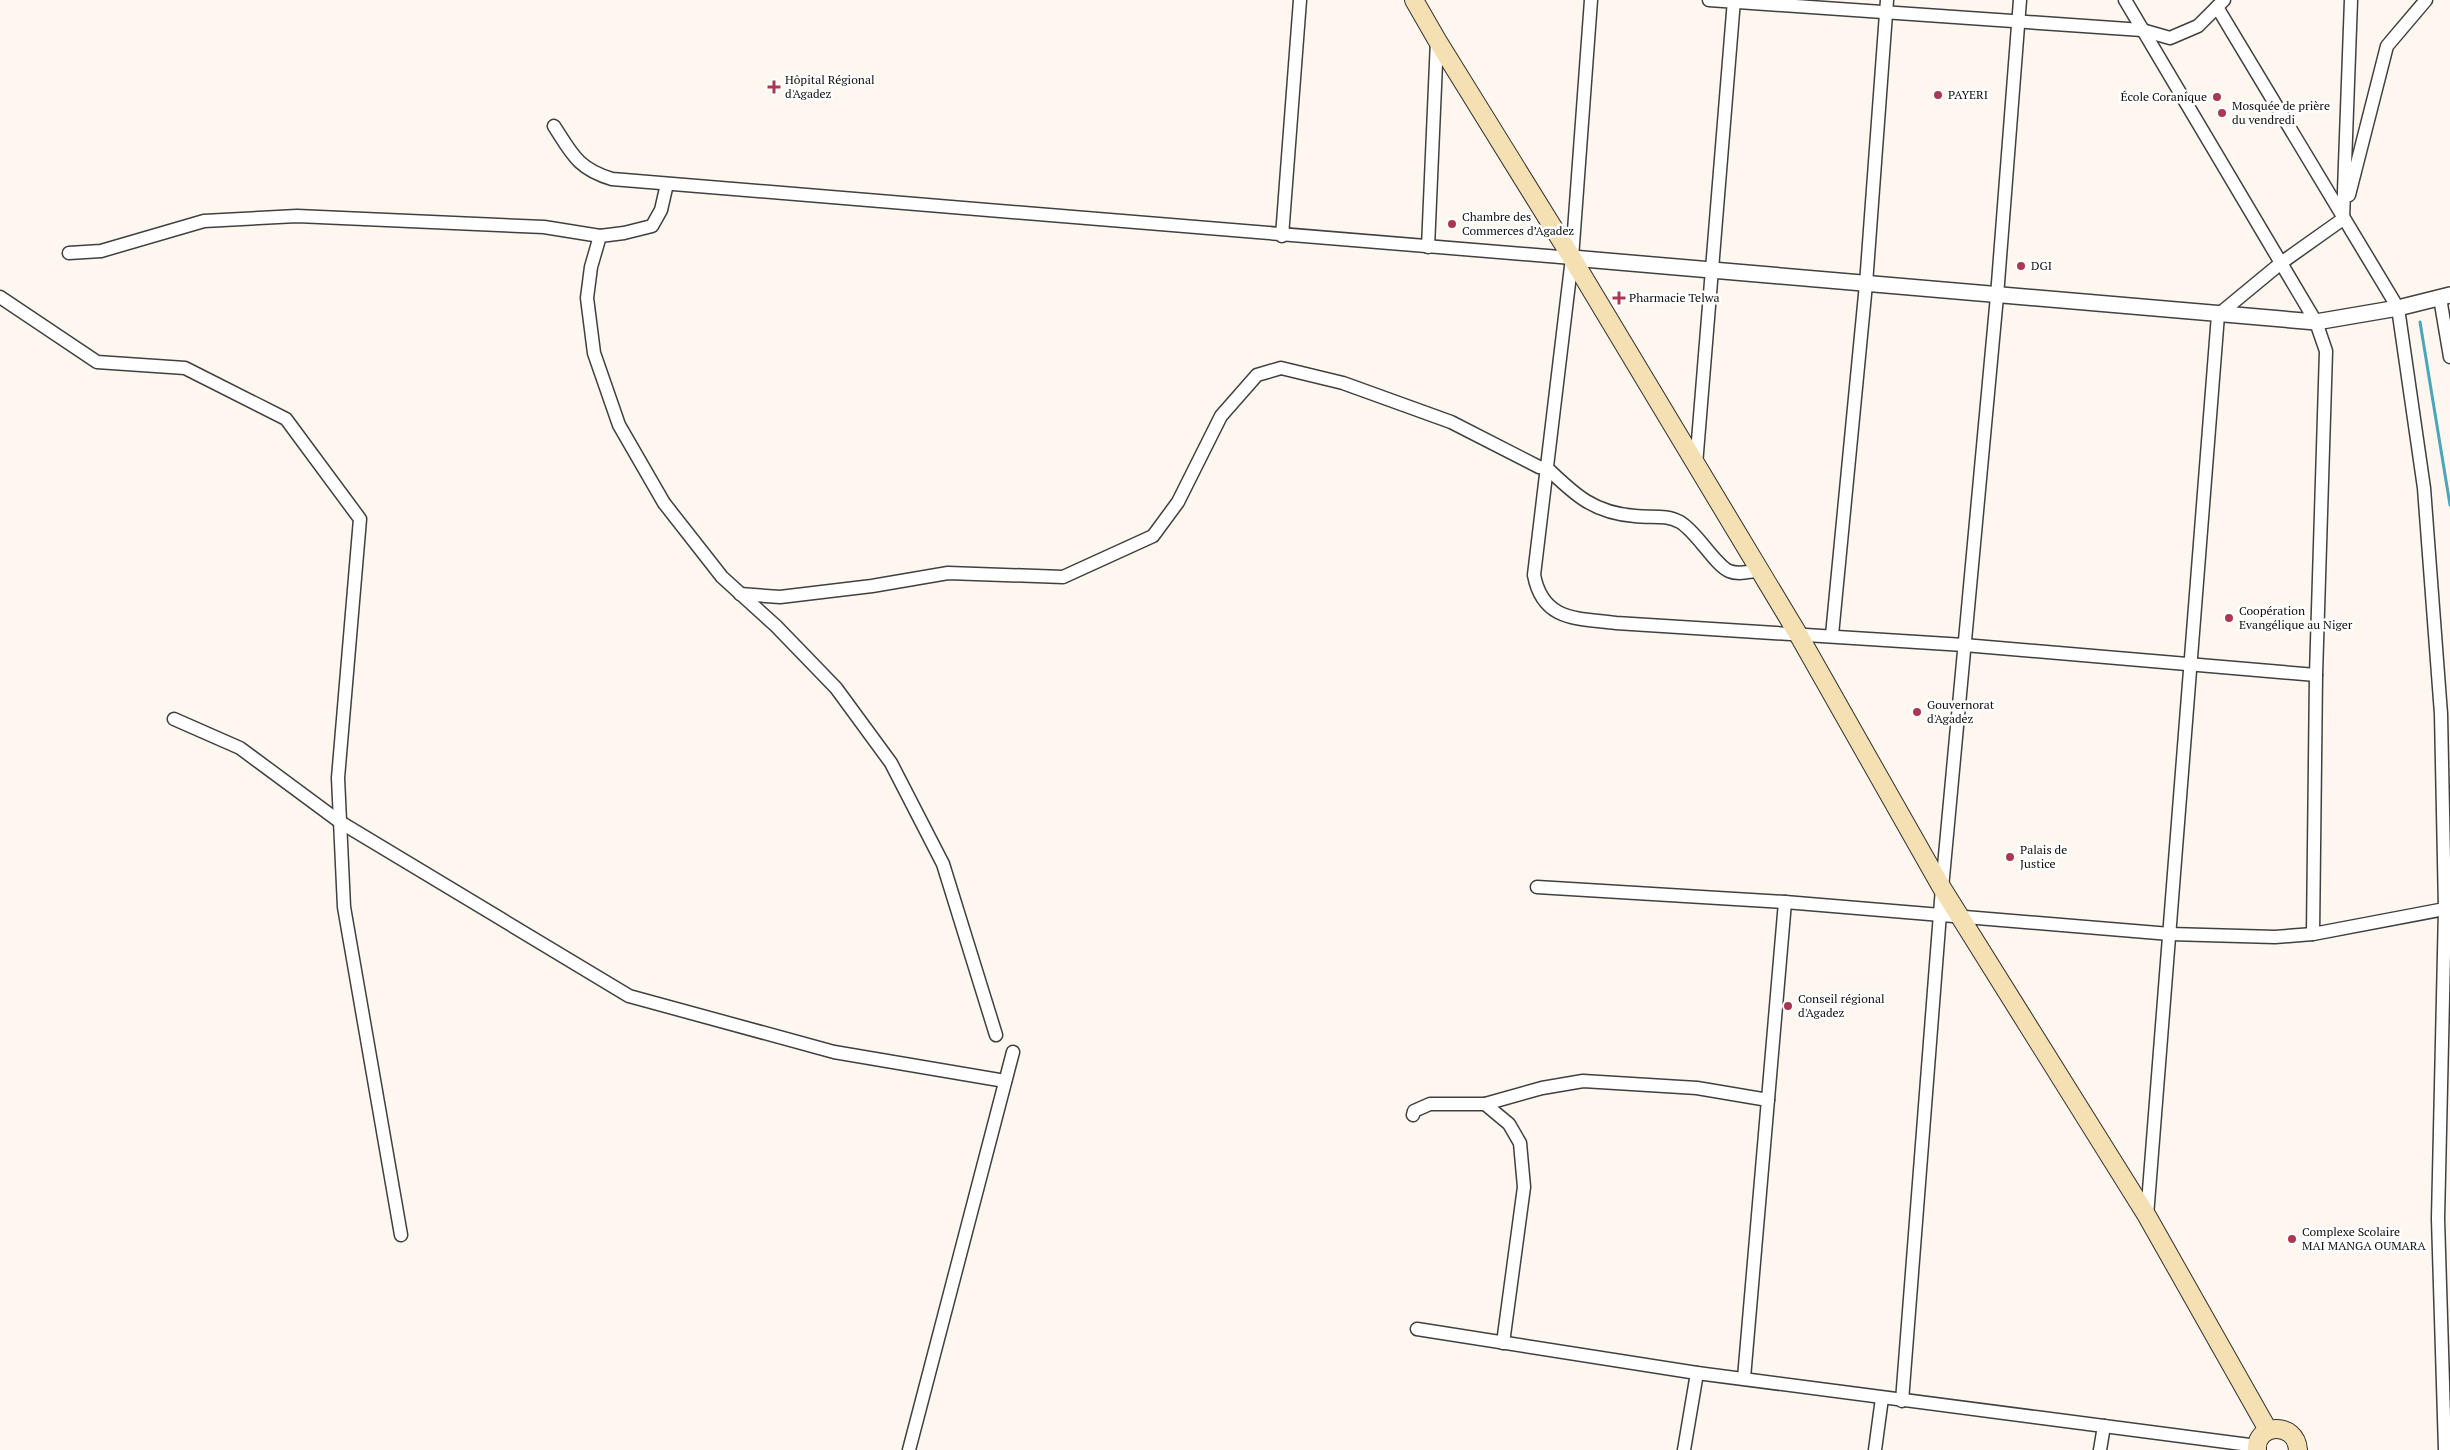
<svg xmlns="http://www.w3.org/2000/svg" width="2450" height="1450" font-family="'PT Serif',serif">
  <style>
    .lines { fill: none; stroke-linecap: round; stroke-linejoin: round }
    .stream { stroke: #4ba5bb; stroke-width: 3 }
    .minor-casing { stroke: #404040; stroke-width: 15 }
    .tertiary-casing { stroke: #404040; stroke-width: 18 }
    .secondary-casing { stroke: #2f2f2f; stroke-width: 20 }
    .minor { stroke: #fff; stroke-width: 12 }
    .tertiary { stroke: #fff; stroke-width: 15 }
    .secondary { stroke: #f4e0b2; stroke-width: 18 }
    .poi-dot { fill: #aa3754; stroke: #fff; stroke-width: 2 }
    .labels { text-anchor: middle; stroke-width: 5; stroke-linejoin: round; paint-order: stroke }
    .poi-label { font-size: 12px; fill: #0d0d0d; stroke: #fff; text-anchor: start }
  </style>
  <rect width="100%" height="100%" fill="#fdf7ef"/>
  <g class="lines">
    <path class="stream" d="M2420,322L2450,505"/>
    <g class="minor-casing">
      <g id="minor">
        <path d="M1591,0L1572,258L1534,575C1543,622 1578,618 1616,623L1964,645L2316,675"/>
        <path d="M1709,0L2142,30L2170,38L2198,26L2224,0"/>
        <path d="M2125,0L2316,322L2326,351L2316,675L2313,934"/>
        <path d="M2217,7L2398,308L2424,488L2441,714L2445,909L2438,1219L2445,1450"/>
        <path d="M554,126C572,154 578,169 612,179L1572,258"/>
        <path d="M667,184L661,210L652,226L624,233L600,236L591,267L587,298L594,353L619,425L664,503L722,577L776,626L836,688L891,763L943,864L996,1035"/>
        <path d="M2349,195L2387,46L2426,0"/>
        <path d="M1282,236L1300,0"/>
        <path d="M1428,247L1437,40"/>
        <path d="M69,253L101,251L204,221L297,216L544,227L600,236"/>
        <path d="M0,297L97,362L185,368L286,419L360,519L338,778L344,907L401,1235"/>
        <path d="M2440,298L2450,357"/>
        <path d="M1696,465L1734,0"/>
        <path d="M740,594L780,597L872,586L948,573L1063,577L1153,536L1178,502L1221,416L1257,375L1281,368L1343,383L1451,422L1539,467L1547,468C1575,495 1594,513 1635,516C1651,518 1666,514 1680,522C1697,532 1715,565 1729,571C1738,575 1749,572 1759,570"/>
        <path d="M1832,635L1866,284L1887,0"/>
        <path d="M174,719L240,748L340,822L629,996L834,1052L1005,1081"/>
        <path d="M1537,887L1785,902L2170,934L2275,937L2313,934L2450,908"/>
        <path d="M1485,1104L1509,1124L1520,1143L1524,1187L1503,1343"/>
        <path d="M1413,1115L1414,1111L1430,1104H1485L1542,1088L1583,1081L1697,1088L1768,1100"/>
        <path d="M2147,1216L2218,315L2281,263L2343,219L2351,0"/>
        <path d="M1417,1329L1697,1373L2257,1446"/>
        <path d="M1744,1378L1785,902"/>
        <path d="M1902,1401L1942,888L1997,296L2020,0"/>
        <path d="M909,1450L1013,1052"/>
        <path d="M1684,1450L1697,1373"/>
        <path d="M1875,1450L1882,1398"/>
        <path d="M2100,1450L2104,1426"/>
      </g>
    </g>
    <g class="tertiary-casing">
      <path id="tertiary" d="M1572,258L2316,322L2398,308L2450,295"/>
    </g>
    <g class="secondary-casing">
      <g id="secondary">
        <path d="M1414,0L1437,40L1572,258L1798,634L1942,888L2147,1216L2268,1430"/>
        <path d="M2257,1450C2255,1423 2296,1421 2298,1450"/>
      </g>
    </g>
    <use href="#minor" class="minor"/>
    <use href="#tertiary" class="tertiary"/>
    <use href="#secondary" class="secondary"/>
  </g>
  <g class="poi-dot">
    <path d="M771.5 79.5h5v5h5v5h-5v5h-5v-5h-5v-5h5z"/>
    <circle cx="1938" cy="95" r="5"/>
    <circle cx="2217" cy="97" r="5"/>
    <circle cx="2222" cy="113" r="5"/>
    <circle cx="1452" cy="224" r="5"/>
    <circle cx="2021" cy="266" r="5"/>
    <path d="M1616.5 290.5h5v5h5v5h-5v5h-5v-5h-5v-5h5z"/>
    <circle cx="2229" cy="618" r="5"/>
    <circle cx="1917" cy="712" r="5"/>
    <circle cx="2010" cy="857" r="5"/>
    <circle cx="1788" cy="1006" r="5"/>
    <circle cx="2292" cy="1239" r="5"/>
  </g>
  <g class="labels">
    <g class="poi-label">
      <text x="785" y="84">Hôpital Régional<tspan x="785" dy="14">d'Agadez</tspan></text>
      <text x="1948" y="99">PAYERI</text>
      <text x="2207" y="101" text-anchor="end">École Coranique</text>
      <text x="2232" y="110">Mosquée de prière<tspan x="2232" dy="14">du vendredi</tspan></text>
      <text x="1462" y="221">Chambre des<tspan x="1462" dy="14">Commerces d’Agadez</tspan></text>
      <text x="2031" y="270">DGI</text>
      <text x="1629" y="302">Pharmacie Telwa</text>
      <text x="2239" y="615">Coopération<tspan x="2239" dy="14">Evangélique au Niger</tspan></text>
      <text x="1927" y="709">Gouvernorat<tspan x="1927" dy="14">d'Agadez</tspan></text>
      <text x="2020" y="854">Palais de<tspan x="2020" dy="14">Justice</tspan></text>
      <text x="1798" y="1003">Conseil régional<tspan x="1798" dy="14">d'Agadez</tspan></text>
      <text x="2302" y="1236">Complexe Scolaire<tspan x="2302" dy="14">MAI MANGA OUMARA</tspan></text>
    </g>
  </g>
</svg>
